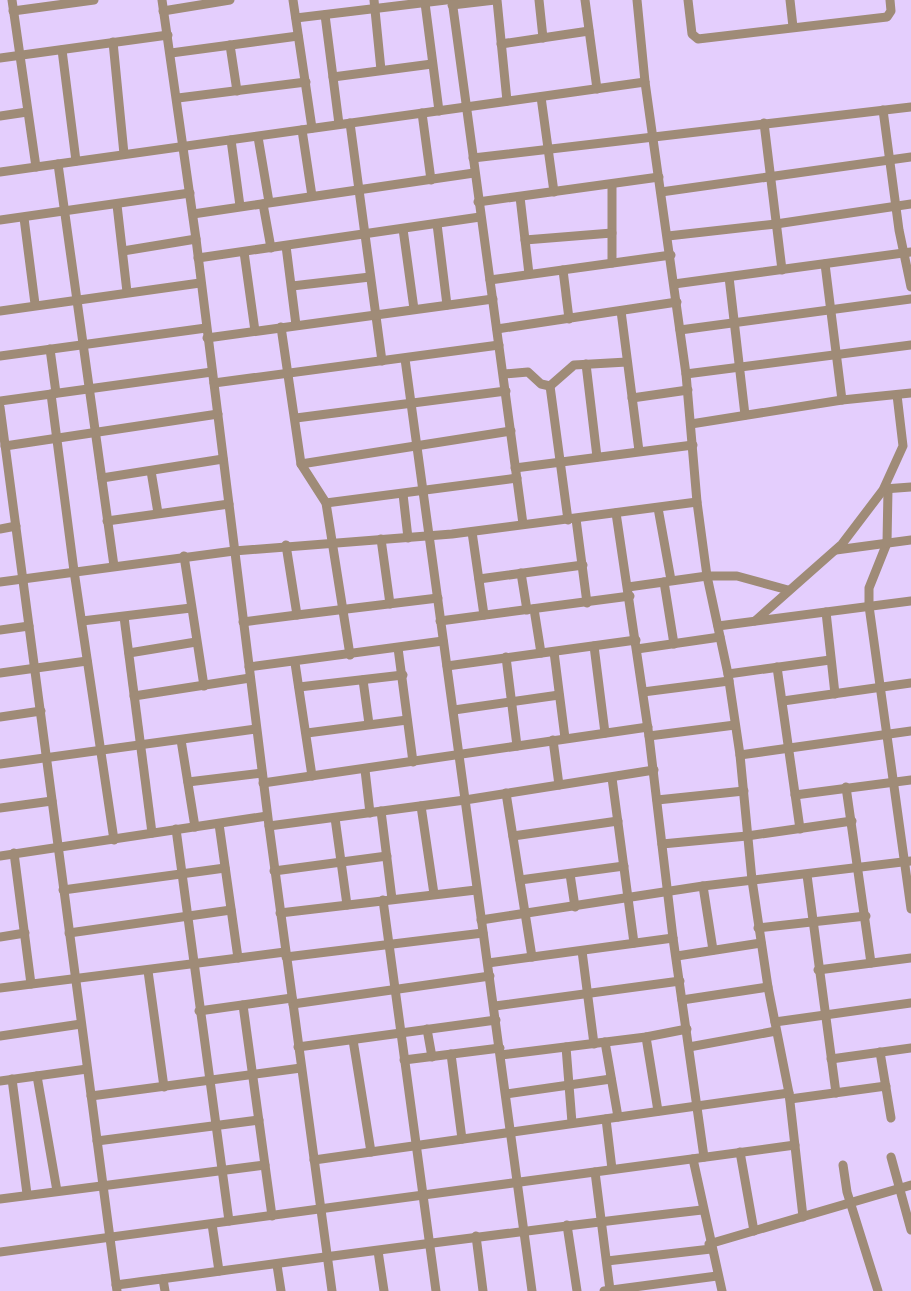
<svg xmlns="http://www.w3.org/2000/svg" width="911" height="1291" font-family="Manrope,sans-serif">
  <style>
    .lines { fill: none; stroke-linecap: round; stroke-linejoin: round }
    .minor { stroke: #9f8b77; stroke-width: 9 }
  </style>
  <rect width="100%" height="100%" fill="#e4cefd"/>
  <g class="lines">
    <g class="minor">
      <path d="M12,0L36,167"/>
      <path d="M162,0L196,239L269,826L332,1291"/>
      <path d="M293,0L312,128"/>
      <path d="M374,0L381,70"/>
      <path d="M452,0L523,524"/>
      <path d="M497,0L507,101"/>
      <path d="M539,0L543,38"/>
      <path d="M585,0L597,89"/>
      <path d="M637,0L645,82L686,374L697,502L707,576L728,674L740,755L752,880L768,987L789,1093L803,1217"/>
      <path d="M688,0L692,34L698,39L887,17L891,11L890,0"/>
      <path d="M790,0L793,27"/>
      <path d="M425,3L439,111"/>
      <path d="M452,5L495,0"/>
      <path d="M13,11L94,0"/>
      <path d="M163,11L230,0"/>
      <path d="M325,15L339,124"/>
      <path d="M296,18L446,0"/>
      <path d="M113,42L124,154"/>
      <path d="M501,44L589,31"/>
      <path d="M230,45L237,91"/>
      <path d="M62,50L76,161"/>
      <path d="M171,53L298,36"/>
      <path d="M0,58L168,35"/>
      <path d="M333,77L432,64"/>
      <path d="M541,97L554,192"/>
      <path d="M178,98L306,82"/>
      <path d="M883,110L899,230L911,287"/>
      <path d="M422,113L431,180"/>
      <path d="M0,116L27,112"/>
      <path d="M350,123L382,361"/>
      <path d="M764,123L782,270"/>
      <path d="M302,130L312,196"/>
      <path d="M258,137L269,202"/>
      <path d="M231,140L240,206"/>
      <path d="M473,158L911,107"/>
      <path d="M58,164L114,566"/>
      <path d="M0,172L645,82"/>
      <path d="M612,185V263"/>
      <path d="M661,192L911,157"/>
      <path d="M520,197L529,274"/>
      <path d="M478,202L659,177"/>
      <path d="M263,204L271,248"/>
      <path d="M117,205L127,292"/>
      <path d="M193,214L474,173"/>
      <path d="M24,218L35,304"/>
      <path d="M0,220L190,193"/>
      <path d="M437,224L447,305"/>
      <path d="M403,229L414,309"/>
      <path d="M668,236L776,224L911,204"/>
      <path d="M525,240L612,233"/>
      <path d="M286,246L296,325"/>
      <path d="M123,251L196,239"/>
      <path d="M244,252L255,331"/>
      <path d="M198,258L480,217"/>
      <path d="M825,264L842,400"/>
      <path d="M563,270L569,319"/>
      <path d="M729,277L745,415"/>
      <path d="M490,280L671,255"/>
      <path d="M674,284L911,252"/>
      <path d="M292,286L370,277"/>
      <path d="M0,311L200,283"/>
      <path d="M621,311L639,451"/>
      <path d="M281,327L301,464L326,503L350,655"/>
      <path d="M497,329L677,302"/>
      <path d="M680,330L911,299"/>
      <path d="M207,338L493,299"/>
      <path d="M50,349L56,393"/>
      <path d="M0,356L206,328"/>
      <path d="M405,359L532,1291"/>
      <path d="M586,364L597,457"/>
      <path d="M504,374L528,372L541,384L550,386L574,365L627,362"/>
      <path d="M686,374L911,345"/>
      <path d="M214,383L499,345"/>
      <path d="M550,386L568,520"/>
      <path d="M51,394L74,571L114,840"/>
      <path d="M632,398L688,390"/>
      <path d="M0,401L212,372"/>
      <path d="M0,407L117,1291"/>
      <path d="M296,418L506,391"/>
      <path d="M691,424L842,400L911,393"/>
      <path d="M5,446L218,414"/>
      <path d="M301,464L511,431"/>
      <path d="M515,468L693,445"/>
      <path d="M151,471L158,513"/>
      <path d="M102,478L223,459"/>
      <path d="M884,489L911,487"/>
      <path d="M888,489L887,543L869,588V606L911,909"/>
      <path d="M403,494L408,538"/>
      <path d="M326,503L517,478"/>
      <path d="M658,508L671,580"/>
      <path d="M616,513L649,736L673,938L704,1157"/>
      <path d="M576,519L587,603"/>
      <path d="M107,521L229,504"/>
      <path d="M0,529L16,526"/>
      <path d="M472,532L484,615"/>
      <path d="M381,539L390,604"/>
      <path d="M286,545L297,615L438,598"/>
      <path d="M836,550L911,540"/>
      <path d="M184,556L204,686"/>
      <path d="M521,573L527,610"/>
      <path d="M479,579L583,565"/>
      <path d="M0,582L234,551L452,534L697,502"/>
      <path d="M664,582L674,644"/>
      <path d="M628,587L707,576H737L788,590"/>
      <path d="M534,609L541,653"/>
      <path d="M826,612L835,694"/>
      <path d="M124,617L152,833"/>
      <path d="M82,621L191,608"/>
      <path d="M440,621L630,596"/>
      <path d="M755,621L842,544L883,490L903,446L897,395"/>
      <path d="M243,622L297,615"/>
      <path d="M718,626L911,601"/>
      <path d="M0,630L29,626"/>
      <path d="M594,646L605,733"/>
      <path d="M398,648L413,762"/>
      <path d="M637,649L720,637"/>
      <path d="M554,652L565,738"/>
      <path d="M129,653L196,642"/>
      <path d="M506,657L517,746"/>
      <path d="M295,663L312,776"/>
      <path d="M447,666L636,640"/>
      <path d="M249,667L443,641"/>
      <path d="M777,667L800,829"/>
      <path d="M0,673L87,661"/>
      <path d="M728,674L830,660"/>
      <path d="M363,680L369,724"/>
      <path d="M299,687L403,675"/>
      <path d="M643,692L729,681"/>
      <path d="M134,696L250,678"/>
      <path d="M783,701L911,683"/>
      <path d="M454,710L559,695"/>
      <path d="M0,717L41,711"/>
      <path d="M307,733L407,720"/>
      <path d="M649,736L735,725"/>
      <path d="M181,740L195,827"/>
      <path d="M553,740L559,785"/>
      <path d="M740,755L911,731"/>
      <path d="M0,764L256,729"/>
      <path d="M365,770L370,813"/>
      <path d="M612,778L634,943"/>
      <path d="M188,782L262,773"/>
      <path d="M263,783L648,727"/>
      <path d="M846,787L871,963"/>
      <path d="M506,793L532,957"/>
      <path d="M795,795L911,780"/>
      <path d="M657,800L744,791"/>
      <path d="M421,806L434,894"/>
      <path d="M0,808L52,801"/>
      <path d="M381,811L392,899"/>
      <path d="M335,818L347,905"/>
      <path d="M219,824L238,958"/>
      <path d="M269,826L465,800L654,770"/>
      <path d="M176,829L229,1221"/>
      <path d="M513,836L618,821"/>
      <path d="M662,844L747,836L852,821"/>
      <path d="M14,853L31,984"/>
      <path d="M0,856L267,816"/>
      <path d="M274,871L387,856"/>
      <path d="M570,874L575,907"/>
      <path d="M807,875L836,1093"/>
      <path d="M520,880L624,866"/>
      <path d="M703,886L713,950"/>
      <path d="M63,890L225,868"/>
      <path d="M383,900L436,1291"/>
      <path d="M280,913L476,890"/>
      <path d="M481,920L703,886L911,861"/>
      <path d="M758,928L866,916"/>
      <path d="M69,933L231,910"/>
      <path d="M0,937L25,933"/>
      <path d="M582,951L594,1044"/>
      <path d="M677,956L761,943"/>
      <path d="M286,957L483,933"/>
      <path d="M488,963L673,938"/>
      <path d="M818,970L911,958"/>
      <path d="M148,971L164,1087"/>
      <path d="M0,988L285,952"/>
      <path d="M682,1000L768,987"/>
      <path d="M293,1004L490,976"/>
      <path d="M243,1005L272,1216"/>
      <path d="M495,1006L680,981"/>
      <path d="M199,1011L292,998"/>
      <path d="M775,1022L911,1003"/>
      <path d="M427,1029L432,1057"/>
      <path d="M0,1036L81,1024"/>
      <path d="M646,1037L658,1111"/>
      <path d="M353,1040L371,1152"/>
      <path d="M605,1042L618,1117"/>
      <path d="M298,1047L496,1020"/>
      <path d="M566,1047L572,1123"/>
      <path d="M689,1047L776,1031"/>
      <path d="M880,1052L891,1118"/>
      <path d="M451,1054L462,1139"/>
      <path d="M501,1055L646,1037L687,1029"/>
      <path d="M831,1059L911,1048"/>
      <path d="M404,1060L500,1048"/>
      <path d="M37,1076L57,1191"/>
      <path d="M12,1079L27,1194"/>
      <path d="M0,1081L87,1069"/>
      <path d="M506,1094L611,1079"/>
      <path d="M91,1096L301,1068"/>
      <path d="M790,1099L886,1086"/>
      <path d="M606,1119L612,1169"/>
      <path d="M97,1141L259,1120"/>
      <path d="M740,1152L754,1231"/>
      <path d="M891,1157L911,1230"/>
      <path d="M693,1159L722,1291"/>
      <path d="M314,1160L789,1093"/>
      <path d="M843,1165L847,1192L878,1291"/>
      <path d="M595,1172L610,1290"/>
      <path d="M0,1199L265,1165"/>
      <path d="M212,1224L219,1271"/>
      <path d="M567,1225L577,1291"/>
      <path d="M476,1236L483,1291"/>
      <path d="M709,1244L911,1185"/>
      <path d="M378,1251L384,1291"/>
      <path d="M0,1252L795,1145"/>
      <path d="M607,1261L711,1249"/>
      <path d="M277,1265L281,1291"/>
      <path d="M163,1279L165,1291"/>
      <path d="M116,1285C311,1259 506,1232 702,1210"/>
      <path d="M604,1291L717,1276"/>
    </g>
  </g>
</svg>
